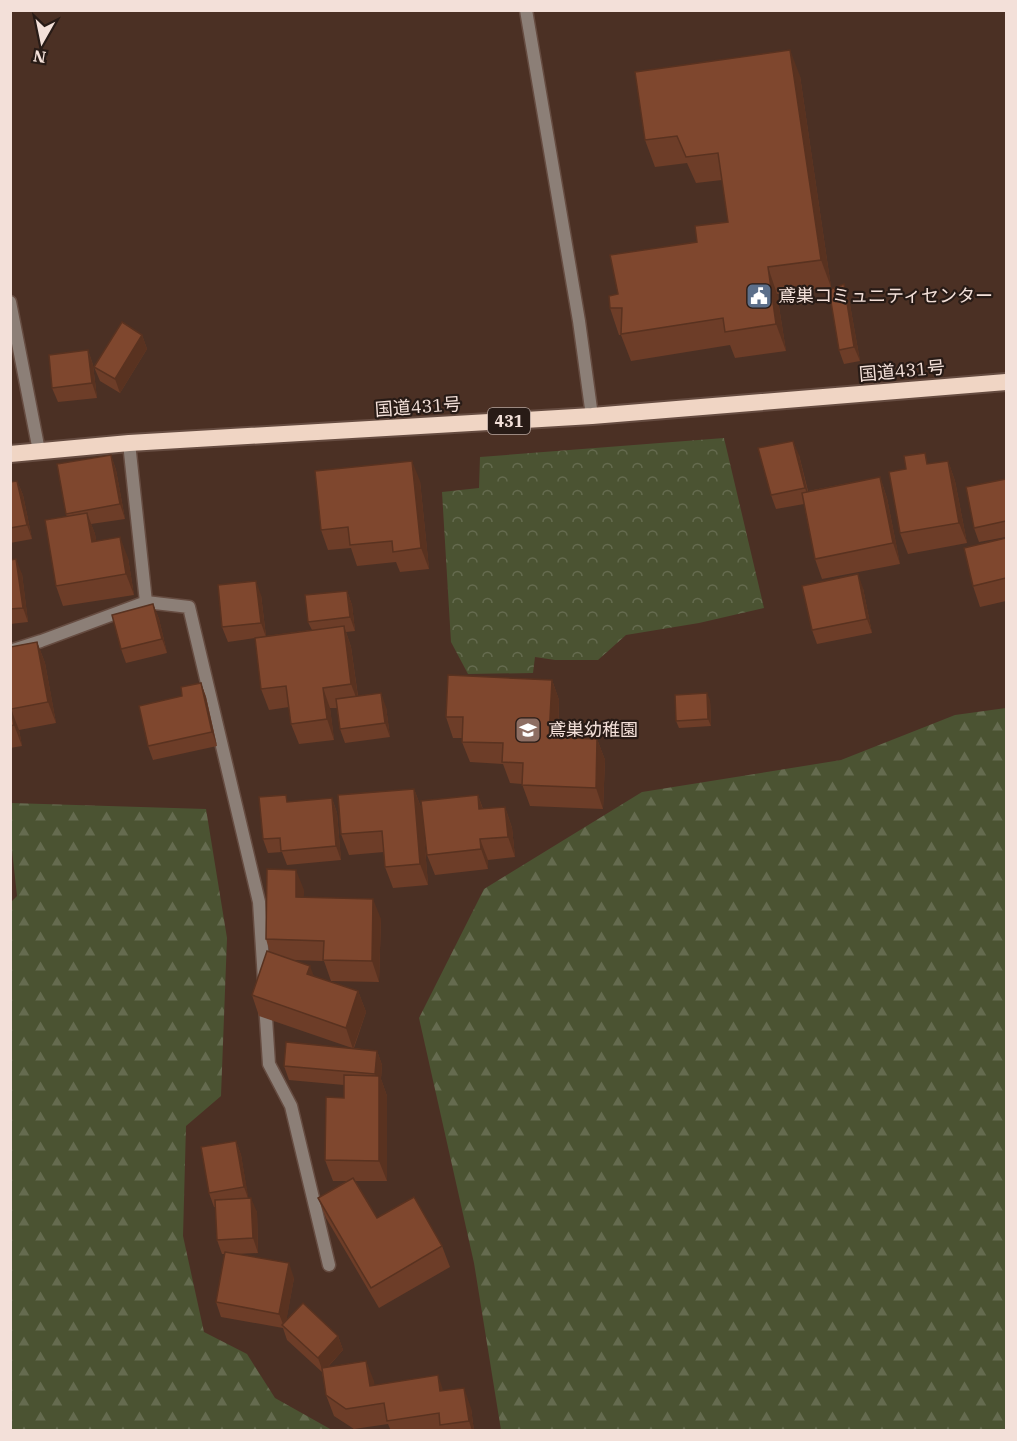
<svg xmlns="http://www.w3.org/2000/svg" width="1017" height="1441" font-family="'IBM Plex Serif','Noto Sans JP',serif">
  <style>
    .forest { fill: url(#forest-firs) }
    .park { fill: url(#park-crowns) }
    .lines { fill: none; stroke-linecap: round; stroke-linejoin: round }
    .minor-casing { stroke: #664c41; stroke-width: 15 }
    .tertiary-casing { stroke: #664c41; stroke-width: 15 }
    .trunk-casing { stroke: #664c41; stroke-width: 20 }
    .minor { stroke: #8c7f77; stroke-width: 12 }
    .tertiary { stroke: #8c7f77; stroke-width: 12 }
    .trunk { stroke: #f0d5c4; stroke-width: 16 }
    .wall { fill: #6d3d28 }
    .shaded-wall { fill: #593220 }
    .building { fill: #7f472e; stroke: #593220; stroke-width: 1.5 }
    .labels { text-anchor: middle; stroke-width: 4.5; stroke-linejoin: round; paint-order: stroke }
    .shield { fill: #281b16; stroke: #b6a59e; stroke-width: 1.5 }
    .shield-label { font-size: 16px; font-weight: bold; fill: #f3e0d9 }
    .poi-label { font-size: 18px; fill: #f3e0d9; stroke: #281b16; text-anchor: start }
    .street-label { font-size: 18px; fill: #f3e0d9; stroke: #281b16 }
  </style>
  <defs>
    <pattern id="forest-firs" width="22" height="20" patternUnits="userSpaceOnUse" patternTransform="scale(1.5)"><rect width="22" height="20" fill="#4b5332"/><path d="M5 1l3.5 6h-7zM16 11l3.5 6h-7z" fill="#656b4f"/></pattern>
    <pattern id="park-crowns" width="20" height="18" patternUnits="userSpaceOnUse" patternTransform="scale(1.5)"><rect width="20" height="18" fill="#4b5332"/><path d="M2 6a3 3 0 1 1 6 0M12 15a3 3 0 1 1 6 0" fill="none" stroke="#656b4f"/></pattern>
  </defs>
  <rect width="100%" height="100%" fill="#4b3024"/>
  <g class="forest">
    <path d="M1006,708V1430H501L474,1263L419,1018L484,889L642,792L841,760L955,715Z"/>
    <path d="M11,803L206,809L227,938L221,1096L186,1126L183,1236L204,1332L247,1354L275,1398L332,1430H11L10,903L17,896L11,841Z"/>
  </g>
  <path class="park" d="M724,438L764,608L699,623L626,635L598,660H555L535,657L533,673L468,674L451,642L442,492L479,488L480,457Z"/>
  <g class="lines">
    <g class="minor-casing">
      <g id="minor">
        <path d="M10,302L39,451"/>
        <path d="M146,602L189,607L259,902L264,980"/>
        <path d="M10,651L41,641L146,602L129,443"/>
        <path d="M265,1003L269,1064L291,1106L329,1265"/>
      </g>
    </g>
    <g class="tertiary-casing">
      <path id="tertiary" d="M526,10L579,321L592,416"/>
    </g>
    <g class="trunk-casing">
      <path id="trunk" d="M10,454L129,443L592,416L1006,382"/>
    </g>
    <use href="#minor" class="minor"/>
    <use href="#tertiary" class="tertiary"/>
    <use href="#trunk" class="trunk"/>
  </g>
  <g class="wall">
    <path d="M800,76L831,287L777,294L786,351L735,358L730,345L631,361L621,335H619L610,308L618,294L728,222L722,180L696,183L687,163L655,167L645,140Z"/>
    <path d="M849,299L860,361L844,364L839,350Z"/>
    <path d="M142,335L147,349L120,393L100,381L94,367Z"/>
    <path d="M88,350L93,365L97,398L58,402L52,388Z"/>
    <path d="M111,455L116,470L125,519L91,524L95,534L96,541L128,558L134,595L63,606L56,586L67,517L66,514Z"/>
    <path d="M799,455L808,491L880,477L887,498L900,564L822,579L815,559L804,504L776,509L771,495Z"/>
    <path d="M948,461L955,481L967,543L908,554L900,533L929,464Z"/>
    <path d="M1006,479V537L979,542L974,528Z"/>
    <path d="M17,481L23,495L32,539L10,543V482Z"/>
    <path d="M420,481L429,569L400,572L396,562L357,566L351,548L328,550L321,530Z"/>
    <path d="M1006,538V601L980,607L973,586Z"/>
    <path d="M10,560L22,574L28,622L10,624Z"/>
    <path d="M863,588L872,633L817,644L812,630Z"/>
    <path d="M347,591L352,605L355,631L346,632L351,647L358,696L386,707L390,737L345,743L340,729L337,708H330L334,740L299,744L291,724L289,707L269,710L261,689L255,638L228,642L222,627L261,595L266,636L312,630L308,622Z"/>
    <path d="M153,604L159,619L167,653L126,663L121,649Z"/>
    <path d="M37,642L45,663L56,723L19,730L22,746L10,748V647Z"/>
    <path d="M552,680L559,700L558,737L597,739L605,760L603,809L530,806L522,784L510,783L503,764L470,762L462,742V738H453L446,717Z"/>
    <path d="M201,683L206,697L217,746L153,760L148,746L182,696Z"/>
    <path d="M710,700L711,726L679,728L676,721Z"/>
    <path d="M414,789L422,810L428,885L393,888L385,867L384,852L349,855L341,834Z"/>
    <path d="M478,795L483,809L505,807L512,828L515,857L488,860V869L435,875L427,855Z"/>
    <path d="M332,798L337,813L341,860L287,865L282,852L268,853L263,839L289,802Z"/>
    <path d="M304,890L303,897L381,919L379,982L331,981L324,961L294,960L314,976L358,991L366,1012L354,1048L377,1051L382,1065L381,1079L387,1096V1181H355L377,1218L442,1246L450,1267L379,1308L326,1218L318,1198L347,1181H333L325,1160L344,1098V1085L289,1080L284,1066L352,1048L259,1016L252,995L270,952L266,939Z"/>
    <path d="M236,1141L241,1155L248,1198L257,1212L258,1253L235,1254L294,1278L286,1321L338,1336L343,1350L328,1367L366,1361L374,1385L443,1391L471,1408L474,1431H391L388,1424L354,1429L334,1416L326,1395L322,1372L287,1340L283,1328L221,1317L216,1302L225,1254H222L217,1240L216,1207H214L209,1193Z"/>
  </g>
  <g class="shaded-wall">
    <path d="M790,50L800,76L831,287L821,260Z"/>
    <path d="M768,267L777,294L786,351L776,324Z"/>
    <path d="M844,284L849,299L860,361L854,347Z"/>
    <path d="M142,335L147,349L120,393L115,379Z"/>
    <path d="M88,350L93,365L97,398L92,383Z"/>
    <path d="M793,441L799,455L810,502L805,488Z"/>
    <path d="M111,455L116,470L125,519L120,504Z"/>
    <path d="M412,461L420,481L429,569L421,548Z"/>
    <path d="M948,461L955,481L967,543L959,523Z"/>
    <path d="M880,477L887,498L900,564L893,543Z"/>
    <path d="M17,481L23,495L32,539L27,525Z"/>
    <path d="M87,513L95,534L100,562L92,542Z"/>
    <path d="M120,537L128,558L134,595L126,574Z"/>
    <path d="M16,559L22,574L28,622L23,608Z"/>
    <path d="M858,574L863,588L872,633L867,619Z"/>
    <path d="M256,581L261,595L266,637L261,623Z"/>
    <path d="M347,591L352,605L355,631L350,617Z"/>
    <path d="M153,604L159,619L167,653L162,639Z"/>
    <path d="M344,626L351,647L359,705L351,684Z"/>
    <path d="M37,642L45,663L56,723L48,702Z"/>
    <path d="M552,680L559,700L557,758L549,737Z"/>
    <path d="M201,683L206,697L217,746L212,732Z"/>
    <path d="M323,688L330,708L334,740L327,719Z"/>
    <path d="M381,693L386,707L390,737L385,723Z"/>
    <path d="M707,693L710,700L711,726L708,719Z"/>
    <path d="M11,709L19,730L22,746L14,725Z"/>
    <path d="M597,739L605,760L603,809L596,788Z"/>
    <path d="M414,789L422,810L428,885L420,864Z"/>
    <path d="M478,795L485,816L479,809Z"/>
    <path d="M332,798L337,813L341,860L336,846Z"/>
    <path d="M505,807L512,828L515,857L508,837Z"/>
    <path d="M480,839L488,860V869L481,849Z"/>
    <path d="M296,870L304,890L303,918L296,897Z"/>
    <path d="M373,899L381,919L379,982L372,961Z"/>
    <path d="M310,966L318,987L307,974Z"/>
    <path d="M358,991L366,1012L353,1049L346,1028Z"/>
    <path d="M377,1051L382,1065L381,1079L387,1096V1181L379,1161V1087L375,1074Z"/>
    <path d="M236,1141L241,1155L249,1201L244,1187Z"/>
    <path d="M251,1198L257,1212L258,1253L253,1238Z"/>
    <path d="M289,1263L294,1278L285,1329L279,1314Z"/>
    <path d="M338,1336L343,1350L323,1372L318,1358Z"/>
    <path d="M366,1361L374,1381L377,1404L370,1386Z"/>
    <path d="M438,1375L445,1396L440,1391Z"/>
    <path d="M464,1388L471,1408L474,1431H472L469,1421Z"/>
  </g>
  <g class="building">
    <path d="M790,50L821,260L768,267L776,324L725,332L723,318L621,334L622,308H610L609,296L618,294L610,255L697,242L695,226L728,222L718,153L686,157L677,136L645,140L635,72Z"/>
    <path d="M844,284L854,347L839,350L829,290Z"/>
    <path d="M122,322L142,335L115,379L94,367Z"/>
    <path d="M88,350L92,383L52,388L49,355Z"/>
    <path d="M793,441L805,488L771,495L758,448Z"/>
    <path d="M925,453L927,464L948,461L959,523L900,533L889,472L906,469L904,456Z"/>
    <path d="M111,455L120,504L66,514L57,464Z"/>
    <path d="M412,461L421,548L393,552L392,541L350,545L348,527L321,530L315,471Z"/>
    <path d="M880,477L893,543L815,559L802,493Z"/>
    <path d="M1006,479V521L974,528L966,487Z"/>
    <path d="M17,481L27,525L10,528V482Z"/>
    <path d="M87,513L92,542L120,537L126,574L56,586L45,520Z"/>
    <path d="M1006,538V578L973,586L964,548Z"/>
    <path d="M16,559L23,608L10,609V560Z"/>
    <path d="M858,574L867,619L812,630L802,586Z"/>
    <path d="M256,581L261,623L222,627L218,585Z"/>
    <path d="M347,591L350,617L308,622L305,595Z"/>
    <path d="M153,604L162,639L121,649L112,615Z"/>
    <path d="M344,626L351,684L323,688L327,719L291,724L286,686L261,689L255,638Z"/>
    <path d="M37,642L48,702L11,709L14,725L10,726V647Z"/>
    <path d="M448,675L552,680L549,737L597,739L596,788L522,785L523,763L502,762L503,743L462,742L463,717H446Z"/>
    <path d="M201,683L212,732L148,746L139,706L182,696L181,687Z"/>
    <path d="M381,693L385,723L340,729L336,699Z"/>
    <path d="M707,693L708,719L676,721L675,695Z"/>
    <path d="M414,789L420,864L385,867L382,831L341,834L338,795Z"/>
    <path d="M286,795L287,802L332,798L336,846L281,851L280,838L263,839L259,797Z"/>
    <path d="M478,795L479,809L505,807L508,837L480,839L481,849L427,855L421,801Z"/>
    <path d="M267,869L296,870V897L373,899L372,961L323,960L324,941L266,939Z"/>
    <path d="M267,951L310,966L307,974L358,991L346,1028L252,995Z"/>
    <path d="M286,1042L377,1051L375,1074L284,1066Z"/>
    <path d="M344,1075L379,1076V1161L325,1160L326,1097L344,1098Z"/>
    <path d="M236,1141L244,1187L209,1193L201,1147Z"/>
    <path d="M353,1178L377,1218L414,1197L442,1246L371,1288L318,1198Z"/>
    <path d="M251,1198L253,1238L217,1240L215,1200Z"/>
    <path d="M225,1252L289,1263L279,1314L216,1302Z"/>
    <path d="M303,1303L338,1336L318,1358L282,1325Z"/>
    <path d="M366,1361L370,1386L438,1375L440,1391L464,1388L469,1421L440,1425L439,1413L387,1421L384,1403L346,1409L326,1395L322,1368Z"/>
  </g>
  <defs>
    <g id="civic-square" transform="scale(1.35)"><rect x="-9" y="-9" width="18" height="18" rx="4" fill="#5c6f8a" stroke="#281b16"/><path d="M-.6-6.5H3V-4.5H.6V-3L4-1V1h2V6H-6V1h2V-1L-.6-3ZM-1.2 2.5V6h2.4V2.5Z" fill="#fff"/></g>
    <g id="school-square" transform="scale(1.35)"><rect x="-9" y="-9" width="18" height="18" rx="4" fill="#8d6e63" stroke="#281b16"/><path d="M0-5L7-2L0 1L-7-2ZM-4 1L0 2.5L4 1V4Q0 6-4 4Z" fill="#fff"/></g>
  </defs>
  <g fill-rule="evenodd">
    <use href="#civic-square" x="759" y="296"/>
    <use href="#school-square" x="528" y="730"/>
  </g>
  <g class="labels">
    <rect class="shield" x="488" y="408" width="42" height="26" rx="4.5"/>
    <g class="shield-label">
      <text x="509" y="427">431</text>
    </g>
    <g class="poi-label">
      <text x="778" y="302">鳶巣コミュニティセンター</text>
      <text x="548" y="736">鳶巣幼稚園</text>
    </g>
    <g class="street-label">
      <text transform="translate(902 371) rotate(-5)" y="6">国道431号</text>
      <text transform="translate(418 407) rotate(-4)" y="6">国道431号</text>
    </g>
  </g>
  <rect width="1017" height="1441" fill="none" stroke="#f3e0d9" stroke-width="24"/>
  <g transform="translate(42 42) rotate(189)" stroke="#281b16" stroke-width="4.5" paint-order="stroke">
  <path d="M0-4.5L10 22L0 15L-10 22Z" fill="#f3e0d9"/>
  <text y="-9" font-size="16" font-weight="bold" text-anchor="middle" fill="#f3e0d9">N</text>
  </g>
</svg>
